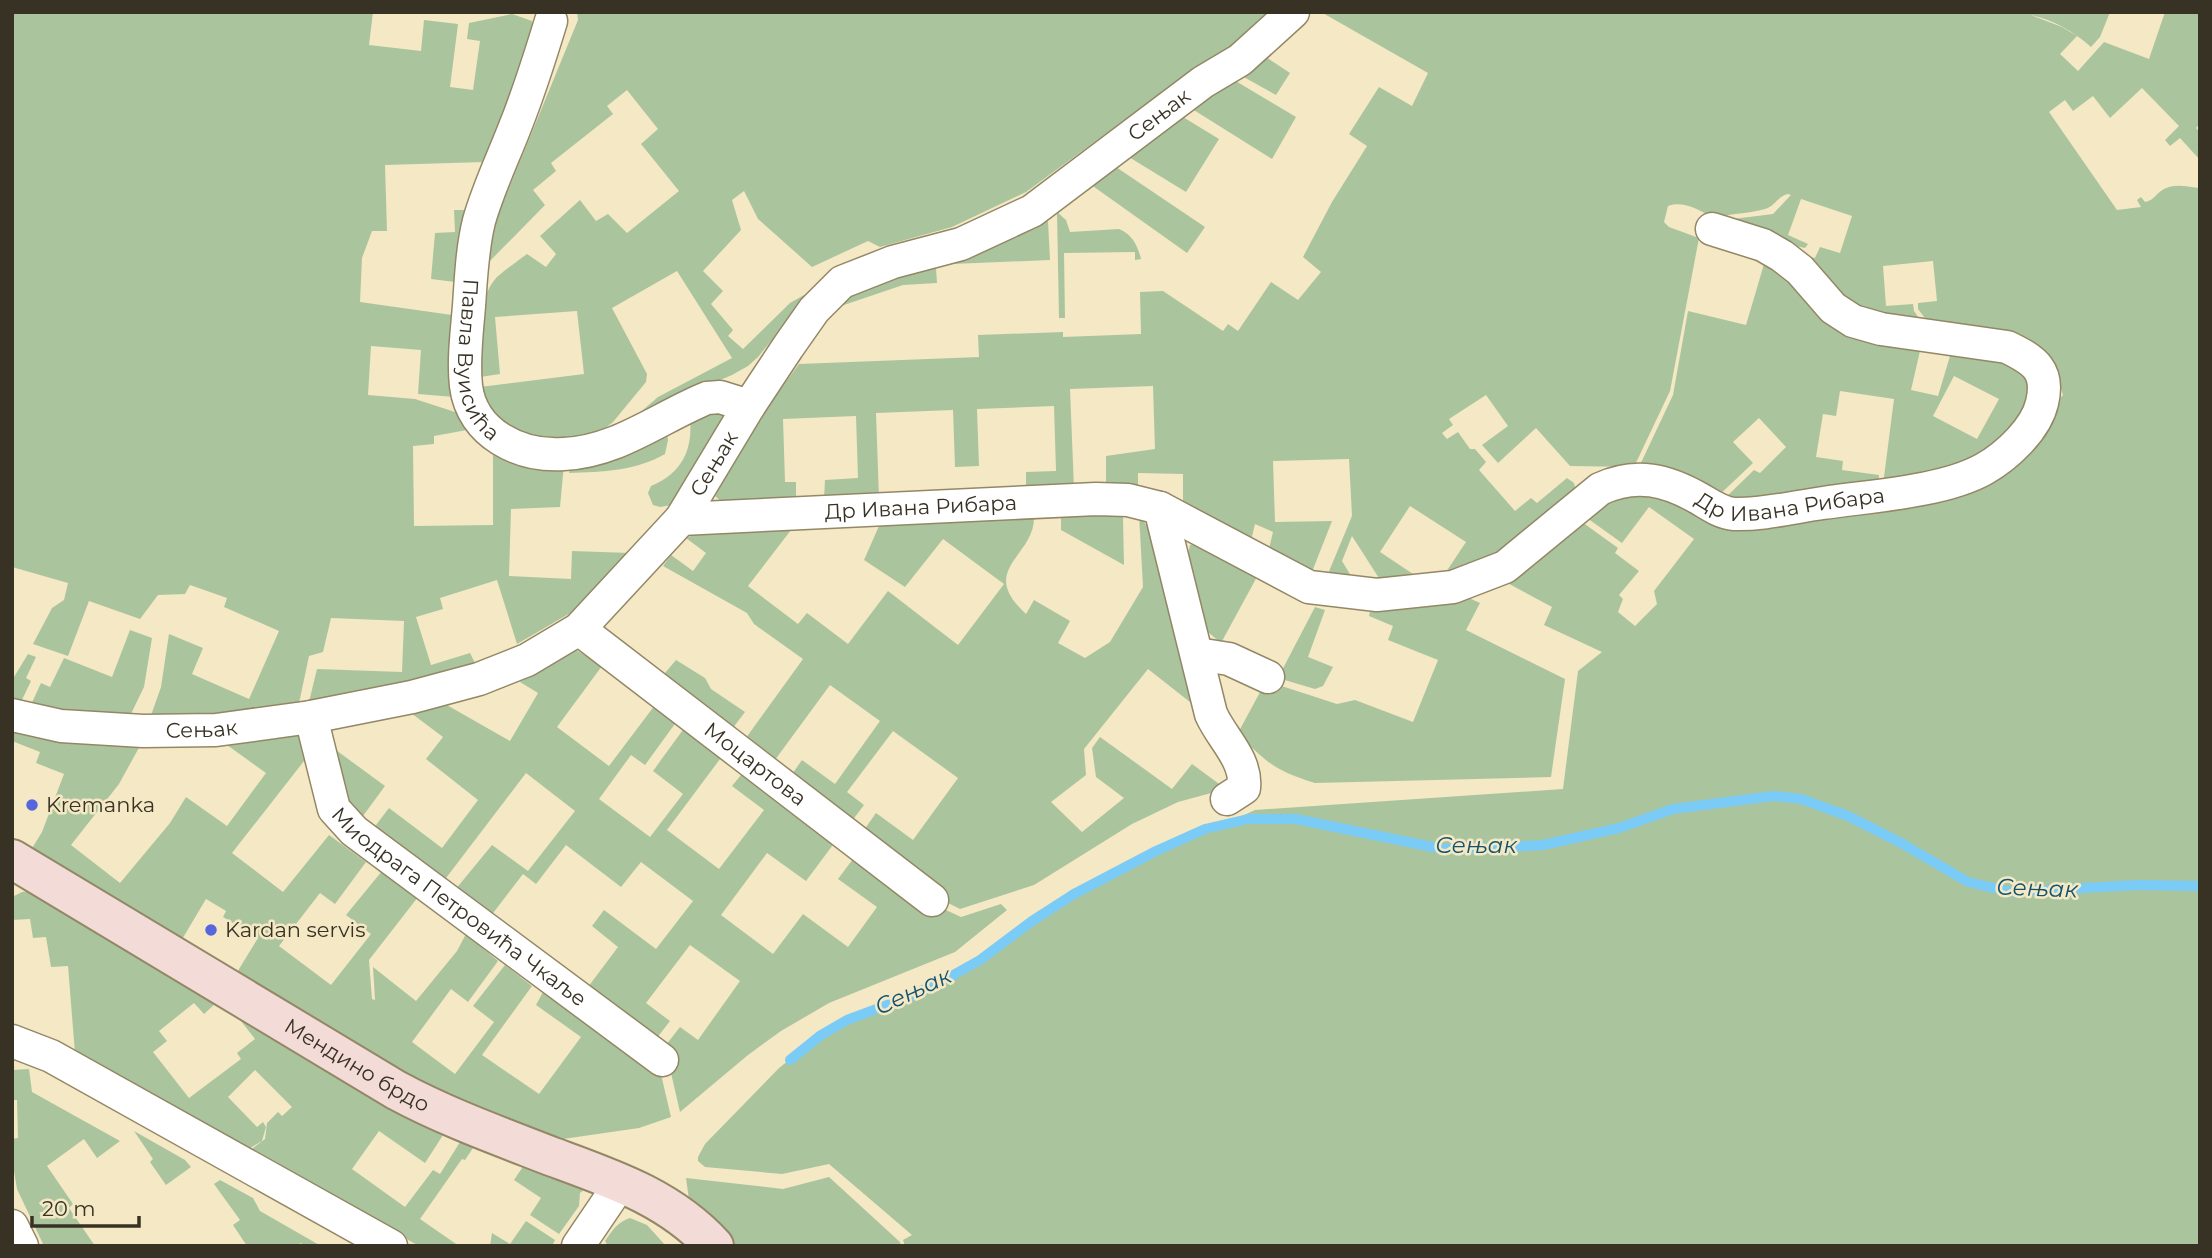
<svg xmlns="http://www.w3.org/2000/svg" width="2212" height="1258" font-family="Montserrat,sans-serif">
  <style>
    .green { fill: #aac59e; fill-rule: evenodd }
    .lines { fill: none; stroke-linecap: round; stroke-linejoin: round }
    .stream { stroke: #7acbf6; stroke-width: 10 }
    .street-casing { stroke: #938766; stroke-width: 35 }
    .secondary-casing { stroke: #938766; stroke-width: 42 }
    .street { stroke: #fff; stroke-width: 32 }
    .secondary { stroke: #f3dbd7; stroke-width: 38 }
    .poi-dot { fill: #5666dd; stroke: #f5e8c4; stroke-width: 2.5 }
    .labels { text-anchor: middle; stroke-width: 5; stroke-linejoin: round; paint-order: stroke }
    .street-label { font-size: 21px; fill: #373224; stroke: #f5e8c4 }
    .poi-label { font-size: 21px; fill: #373224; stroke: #f5e8c4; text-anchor: start }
    .water-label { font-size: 23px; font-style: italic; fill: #135370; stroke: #f5e8c4 }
  </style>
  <rect width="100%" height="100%" fill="#f5e8c4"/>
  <g class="green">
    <path d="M12,12H373L369,45L421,51L424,20L458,24L450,87L473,90L480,41L467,39L469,23L512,14L532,21L533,39L485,162L385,165L387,231H372L362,258L360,302L452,315L454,397L418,394L421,350L371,346L368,395L415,399L458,413L467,430L434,436V444L413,446L414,526L493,525V453L564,464L560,507L511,509L509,576L571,579L572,551L630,553L584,605L517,644L497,580L440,598L443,609L416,617L431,665L470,653L477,667L308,706L317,669L402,672L404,621L331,618L323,652L309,656L298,708L149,721L161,687L169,634L203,648L192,674L249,699L279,631L224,607L227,598L190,585L185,594L158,595L140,619L89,601L68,656L33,644L52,608L64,600L68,583L12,567Z"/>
    <path d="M577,12H1268L1245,38L1190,72L1026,192L952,227L880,247L868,241L812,267L758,219L744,191L732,200L741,230L703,271L723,291L711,304L733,330L728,336L743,349L790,303L804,295V300L758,357L748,366L732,375L636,416L658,397L732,358L677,271L612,308L647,374L646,382L613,422L599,433L557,440L522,434L496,423L480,387L584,374L577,311L495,317L500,374L480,377C478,349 476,299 497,277C506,269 518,261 527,254L546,267L556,254L540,236L580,200L596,221L608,214L627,233L679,191L641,144L658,129L627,90L607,106L613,114L551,163L556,171L533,190L545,205L488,263L491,232L578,20Z"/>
    <path d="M1321,12H2110L2100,37L2091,47C2073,31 2054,20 2031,15L2062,27L2077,36L2060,54L2078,71L2104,42L2149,59L2165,12H2200V124L2196,128L2200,132V160L2180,138L2170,146L2165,140L2179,126L2142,88L2110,118L2093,96L2073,111L2065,100L2049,112L2117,210L2141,207L2137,200L2141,197L2145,202C2155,200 2156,193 2164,189C2175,183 2189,187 2200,188V1246H905L903,1240L912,1235L829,1164L782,1174L705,1167L698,1161V1157L705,1144L779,1068L811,1043L839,1026L938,983L969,965L1040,915L1134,866L1255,810L1563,789L1578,671L1602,652L1544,625L1552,607L1500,579L1575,517L1618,548L1615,553L1639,571L1619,595L1623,599L1618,612L1635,626L1657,604L1654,591L1694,539L1649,507L1622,543L1580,513L1628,486L1714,518L1929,495L2054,406L2063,395L2057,377L1934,330L1918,309V303L1937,301L1933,261L1883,266L1886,306L1913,304L1914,311L1927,330L1858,317L1791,253L1815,258L1820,247L1840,253L1852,216L1801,199L1788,235L1808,244L1805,248L1769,240L1733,219L1773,214L1791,195L1788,194C1778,196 1774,207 1765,209C1749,214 1731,213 1714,218C1701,211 1683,200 1668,206L1664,222L1669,227L1699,238L1670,391L1634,467L1570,466L1536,428L1498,463L1482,445L1508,426L1486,395L1449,419L1453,425L1442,433L1447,439L1458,432L1470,449H1475L1486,462L1479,470L1515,511L1531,498L1537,503L1567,478L1574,483L1576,491L1530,540L1444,575L1466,542L1410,506L1380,552L1428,584L1384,586L1352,536L1342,561L1356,584L1325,581L1352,516L1349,459L1273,461L1275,522L1332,521L1310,577L1268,553L1273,532L1255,524L1250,545L1183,505V474L1138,473V486L1106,485V456L1155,449L1153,386L1070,389L1074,489L1026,491V472L1056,471L1054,406L977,409L979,466L955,467L953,410L876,413L879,498L824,499L825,480L858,478L856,416L783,419L785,482H796V500L722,502L715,496L763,413L799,364L979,357L978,335L1063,332V337L1141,334L1140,292L1163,291L1223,331L1228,324L1238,331L1271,282L1298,300L1321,272L1303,257L1332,202L1367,146L1349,134L1379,87L1412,106L1428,73Z"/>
    <path d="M1266,57L1290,73L1276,95L1242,76Z"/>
    <path d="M1234,80L1296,117L1272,159L1189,107Z"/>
    <path d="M1178,114L1219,139L1186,192L1124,154Z"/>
    <path d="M1110,163L1205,227L1187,253L1090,184Z"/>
    <path d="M454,210H468L455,282L431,279L435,233L455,232Z"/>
    <path d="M1057,212L1066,220L1070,232L1119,229C1132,234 1138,246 1141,259L1135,260V252L1064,253L1065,318H1059Z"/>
    <path d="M1048,221L1050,260L952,264Z"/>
    <path d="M1767,254L1928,349L1929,353L1920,351L1911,390L1938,396L1953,346L1977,349L2032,375L2030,410L1979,462L1883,485L1894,399L1840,391L1836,416L1823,414L1816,457L1843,461L1842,470L1879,475L1878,486L1721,502L1754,470L1760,473L1786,447L1759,418L1733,442L1753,463L1715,499L1639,467L1673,395L1688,311L1746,325ZM1954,376L1999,399L1977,439L1933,416Z"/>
    <path d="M936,268L937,283L903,285L838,307L850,295L897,278Z"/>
    <path d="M716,412L723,416V426L672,505L660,507L653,505L648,493L651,486C682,473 693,450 690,418Z"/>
    <path d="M667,433L668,440L665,454C635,471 603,472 569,473L570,464Z"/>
    <path d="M1065,511H1116L1123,517L1124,565L1061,530V517Z"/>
    <path d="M1139,514L1157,542L1195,706L1148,669L1084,749L1086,775L1051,802L1082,832L1124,798L1096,777L1092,748L1100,737L1172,789L1192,764L1226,789L1178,802L1132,824L1034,885L960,909L938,898L864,830L876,813L913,840L958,778L893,731L847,792L864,805L852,821L790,777L802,760L835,784L880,721L830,685L772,764L743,742L803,659L754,624L747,613L663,566L671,555L693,571L706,553L686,538L696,534L791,530L748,586L798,624L807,613L848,644L888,591L958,645L1004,584L943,539L905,587L864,560L879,526L1034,518C1034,557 977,569 1026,614L1034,600L1070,621L1058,643L1085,658L1110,642L1143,587Z"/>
    <path d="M1198,543L1258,575L1221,643L1208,632L1199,609L1188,553L1190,545Z"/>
    <path d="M1462,595L1480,603L1466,630L1565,679L1551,777L1315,783C1276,771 1265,762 1238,733L1266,681L1337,704L1355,700L1413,722L1438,660L1388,640L1393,626L1369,616L1371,607Z"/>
    <path d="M1315,607L1325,610L1308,657L1333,667L1323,686L1315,689L1278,678Z"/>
    <path d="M130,630L152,638L144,687L128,720L30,707L41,683L50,687L64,658L112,677Z"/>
    <path d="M576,650L602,666L557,727L609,766L655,705L677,721L645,765L631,755L599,799L650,837L683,794L653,771L685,727L723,755L667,830L719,869L764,810L732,786L745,770L838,838L806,881L767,853L721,915L773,954L803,914L848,947L877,907L838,879L856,855L933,904L961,917L1001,904L1007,910L955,952L829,1003L781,1031L748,1055L680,1112L668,1060L662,1050L680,1027L698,1040L740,981L690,945L646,1003L670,1021L653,1043L585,991L618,947L592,926L604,910L656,949L693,901L641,862L621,887L566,845L536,884L523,874L490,917L455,890L492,845L528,871L575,811L526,773L443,882L373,829L389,808L442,848L478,800L426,759L443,737L411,713L445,704L510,741L538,693L520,682Z"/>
    <path d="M28,654L36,657L26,678L31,681L20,704L12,702V677H14Z"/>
    <path d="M676,660L705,678L711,689L745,712L729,733L660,679Z"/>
    <path d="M12,727L141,744L119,784L71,845L120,883L170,823L186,797L227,826L266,773L227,745L294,734L304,740V761L232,853L283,892L329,835L366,862L335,904L320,893L279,946L331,985L371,934L346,915L382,871L418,897L369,960L372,999L375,1000L373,967L416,1001L457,951L466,934L498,961L468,1002L451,989L412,1042L455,1074L494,1022L473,1006L505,965L532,986L482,1055L539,1094L581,1037L536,1005L543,992L654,1071L660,1070L671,1117L639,1128L556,1140L440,1097L236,974L258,938L223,917L226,911L206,899L181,941L31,850L42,832L64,774L36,763L40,752L12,741Z"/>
    <path d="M329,745L385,786L360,820L345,806Z"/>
    <path d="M31,891L217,1002L204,1014L194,1003L159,1031L167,1041L153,1052L189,1098L241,1059L237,1053L255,1039L241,1021L244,1019L445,1132L425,1163L379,1131L352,1169L405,1207L433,1170L440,1174L460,1142L473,1148L465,1160L462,1159L420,1219L459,1246H419L249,1151L265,1139L267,1123L278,1112L282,1116L292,1107L255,1070L228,1097L257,1127L263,1122L266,1127L262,1141L247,1150L75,1053L68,966L51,967L46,937L33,938L30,919L12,920V897L22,892Z"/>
    <path d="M29,1069L32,1092L120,1141L97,1158L84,1139L47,1166L73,1204L69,1208L95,1246H44L17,1189L12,1159V1139L18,1138L17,1100H12V1070Z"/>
    <path d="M134,1131L185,1160L191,1167L166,1185L150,1162L153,1159Z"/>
    <path d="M524,1165L585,1189L580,1193L579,1206L559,1234L530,1215L541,1198L514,1180Z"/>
    <path d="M829,1177L900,1242L901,1246H736L689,1200L686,1178L783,1189Z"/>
    <path d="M220,1180L253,1198L260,1211L321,1246H304L301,1243L297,1246H247L233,1225L240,1220L214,1184Z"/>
    <path d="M630,1218L647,1225L666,1246H608L605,1241C612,1231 617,1222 630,1218Z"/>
    <path d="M526,1221L555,1240L552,1246H490L492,1233L510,1244Z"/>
  </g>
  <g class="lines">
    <path class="stream" d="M790,1060L821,1035L847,1020L906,998L946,979L980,960L1032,921L1074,894L1156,851L1205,829L1248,819H1296L1442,849L1490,848L1543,845L1619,828L1673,809L1773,796L1801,799L1848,816L1901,843L1968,882L2011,892L2139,885L2200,886"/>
    <g class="street-casing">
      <g id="street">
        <path id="s1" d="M551,21C540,57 529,92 515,127C503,158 488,189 479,221C472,249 471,278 469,306C467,331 463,360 466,386C472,434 520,457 564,454C617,452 660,417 707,398L720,397L749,406"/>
        <path d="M1160,508L1211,714C1222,739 1247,759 1244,788L1227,799"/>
        <path id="s2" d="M681,519L1096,499L1128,500L1160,508L1309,587L1377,595L1453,587L1505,567L1600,489C1636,472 1667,480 1700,499C1710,505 1721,513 1734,514C1763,515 1794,507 1823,503C1870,496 1943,492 1984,469C2007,456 2036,429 2042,403C2050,370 2034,360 2007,347L1881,329L1853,321L1833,308L1800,270L1782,256L1763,245L1712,229"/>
        <path id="s3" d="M579,629L932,900"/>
        <path d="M1197,654L1229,659L1268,677"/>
        <path id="s4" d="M12,715L61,726L143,731L216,730L311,717L412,697L479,679L527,660L579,629L681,519L749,406L788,347L814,310L842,282L893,262L961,244L1032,211L1203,82L1240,60L1293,12"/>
        <path id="s5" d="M311,717L334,809L354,831L662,1060"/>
        <path d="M12,1041L51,1056L391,1246"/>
        <path d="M12,1226L22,1246"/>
        <path d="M578,1246L620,1184"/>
      </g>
    </g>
    <g class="secondary-casing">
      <g id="secondary">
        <path id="s6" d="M12,859L396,1090C446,1117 499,1136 553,1157C613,1179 670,1198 714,1246"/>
      </g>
    </g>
    <use href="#street" class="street"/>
    <use href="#secondary" class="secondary"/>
  </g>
  <g class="poi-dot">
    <circle cx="32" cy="805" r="7"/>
    <circle cx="211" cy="930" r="7"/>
  </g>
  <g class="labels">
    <g class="street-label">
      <text dy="7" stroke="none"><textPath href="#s4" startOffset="1386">Сењак</textPath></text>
      <text dy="7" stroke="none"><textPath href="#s1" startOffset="355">Павла Вуисића</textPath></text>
      <text dy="7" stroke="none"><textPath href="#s4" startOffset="800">Сењак</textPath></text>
      <text dy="7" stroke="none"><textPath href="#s2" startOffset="1171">Др Ивана Рибара</textPath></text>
      <text dy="7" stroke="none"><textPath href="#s2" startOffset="240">Др Ивана Рибара</textPath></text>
      <text dy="7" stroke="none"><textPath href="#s4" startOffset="191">Сењак</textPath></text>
      <text dy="7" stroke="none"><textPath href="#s3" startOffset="222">Моцартова</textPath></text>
      <text dy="7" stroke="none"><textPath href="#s5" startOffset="254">Миодрага Петровића Чкаље</textPath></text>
      <text dy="7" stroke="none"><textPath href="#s6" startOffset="402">Мендино брдо</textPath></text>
    </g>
    <g class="poi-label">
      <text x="46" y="812">Kremanka</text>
      <text x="225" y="937">Kardan servis</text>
    </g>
    <g class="water-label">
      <text x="1476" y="853">Сењак</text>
      <text transform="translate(2037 888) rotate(2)" y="8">Сењак</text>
      <text transform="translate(913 991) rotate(-25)" y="8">Сењак</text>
    </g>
  </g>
  <rect width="2212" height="1258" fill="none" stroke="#373224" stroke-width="28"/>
  <path d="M32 1216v10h107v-10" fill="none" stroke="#373224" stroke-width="3.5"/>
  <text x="42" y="1216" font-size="21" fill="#373224" stroke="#f5e8c4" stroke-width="5" paint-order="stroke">20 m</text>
</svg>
